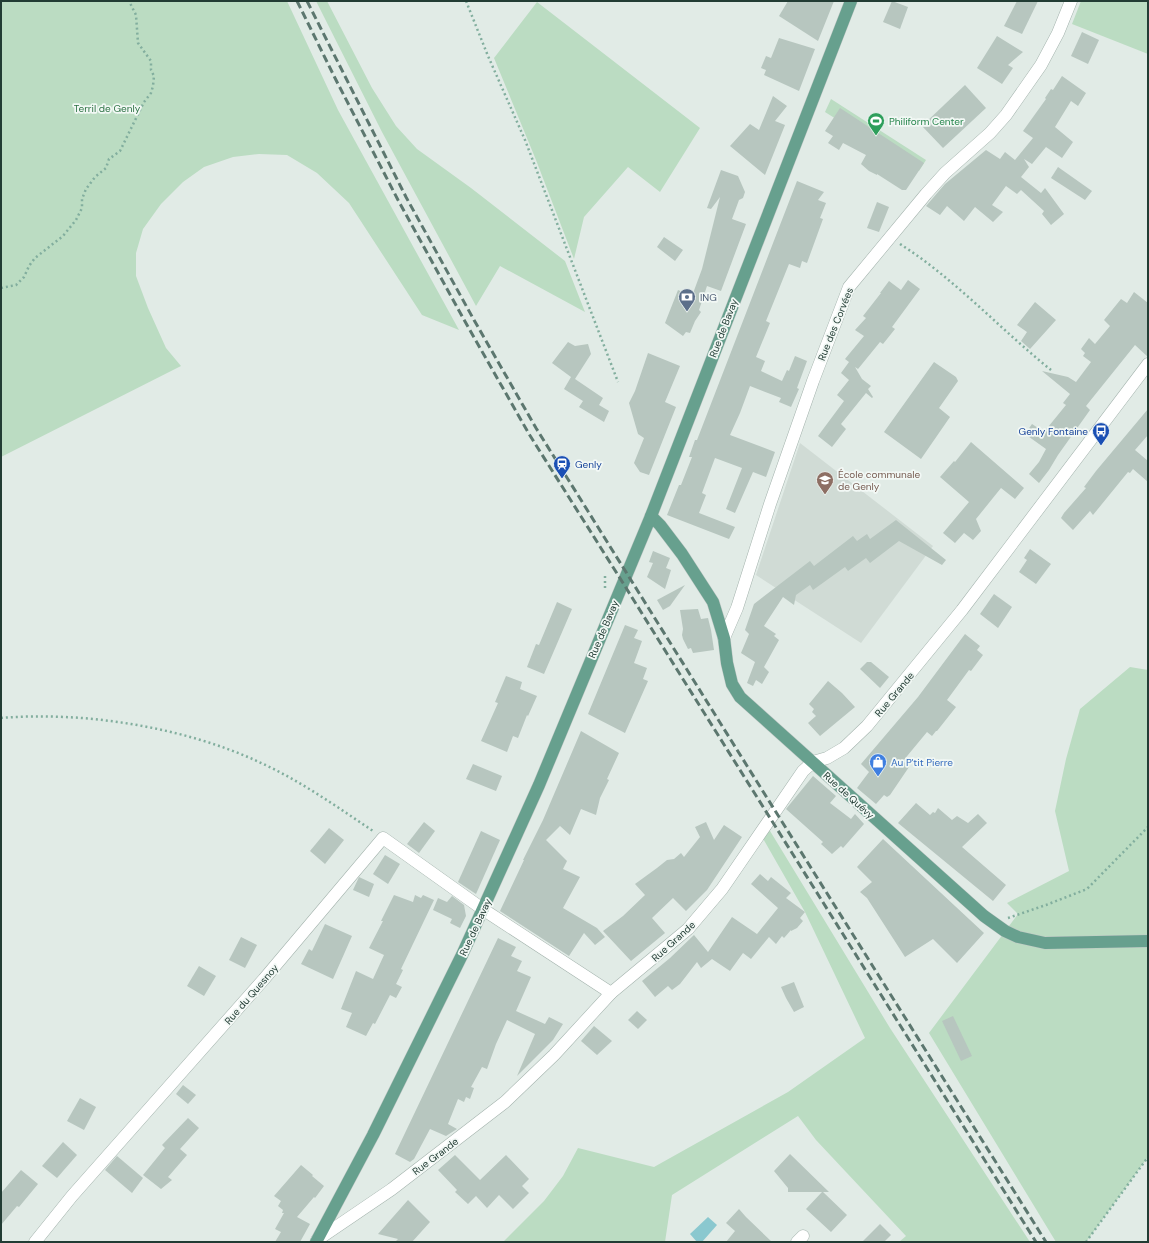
<svg xmlns="http://www.w3.org/2000/svg" width="1149" height="1243" font-family="'DM Sans',sans-serif">
  <style>
    .built { fill: #d0dbd5 }
    .green { fill: #bbdcc2 }
    .water { fill: #8ac8cf }
    .building { fill: #b7c6bf }
    .lines { fill: none; stroke-linecap: round; stroke-linejoin: round }
    .minor-casing { stroke: #a4b3ad; stroke-width: 13 }
    .major-casing { stroke: #c1c8c6; stroke-width: 13 }
    .path { stroke: #82ae9e; stroke-width: 2.5; stroke-dasharray: 2 3; stroke-linecap: butt }
    .minor { stroke: #fff; stroke-width: 12 }
    .major { stroke: #67a08e; stroke-width: 12 }
    .rail { stroke: #5c776f; stroke-width: 3; stroke-dasharray: 8 4; stroke-linecap: butt }
    .labels { text-anchor: middle; stroke-width: 3.5; stroke-linejoin: round; paint-order: stroke }
    .park-label { font-size: 10px; fill: #2d7244; stroke: #f2f8f5 }
    .leisure-label { font-size: 10px; fill: #27864d; stroke: #f2f8f5; text-anchor: start }
    .service-label { font-size: 10px; fill: #4e5e75; stroke: #f2f8f5; text-anchor: start }
    .street-label { font-size: 10px; fill: #223c34; stroke: #f2f8f5 }
    .transit-label { font-size: 10px; fill: #164399; stroke: #f2f8f5; text-anchor: end }
    .education-label { font-size: 10px; fill: #785e54; stroke: #f2f8f5; text-anchor: start }
    .shop-label { font-size: 10px; fill: #366cbe; stroke: #f2f8f5; text-anchor: start }
  </style>
  <rect width="100%" height="100%" fill="#e1ebe6"/>
  <path class="built" d="M800,443L933,546L861,643L756,575Z"/>
  <g class="green">
    <path d="M1,1H287L338,110L459,330L422,315L349,203L317,173L287,155L259,154L233,157L204,167L183,182L161,204L143,229L136,253V276L148,308L166,348L181,366L1,457Z"/>
    <path d="M316,1H327L372,88L396,126L417,149L471,188L565,261L585,312L500,266L476,306L382,132Z"/>
    <path d="M1081,1H1148V54L1072,24Z"/>
    <path d="M537,2L700,128L660,192L628,167L584,217L574,259L536,160L494,58Z"/>
    <path d="M831,99L926,160L919,171L825,112Z"/>
    <path d="M1130,667L1148,670V1157L1086,1242H1056L929,1033L1018,914L1007,903L1069,871L1055,811L1066,759L1080,709Z"/>
    <path d="M767,826L890,1028L1030,1242H899L906,1236L816,1140L798,1116L672,1195L665,1242H503L544,1201L563,1176L578,1148L654,1167L788,1092L865,1038L805,912L761,835Z"/>
  </g>
  <path class="water" d="M708,1217L717,1225L702,1242H697L690,1234Z"/>
  <g class="building">
    <path d="M788,1H834L818,41L779,16Z"/>
    <path d="M892,1L908,7L900,29L883,22Z"/>
    <path d="M1017,1H1038L1022,34L1004,26Z"/>
    <path d="M1082,32L1099,40L1088,64L1071,56Z"/>
    <path d="M997,36L1023,52L1008,65L1013,68L1002,84L977,68Z"/>
    <path d="M779,38L815,49L799,91L764,75L766,70L761,68L766,56L771,58Z"/>
    <path d="M1062,76L1086,93L1078,106L1071,101L1055,127L1073,142L1062,158L1046,147L1032,164L1024,159L1029,167L1021,177L1041,193L1045,188L1064,214L1051,225L1042,214L1044,211L1021,190L1017,194L1006,186L992,205L1003,212L993,222L975,207L964,221L947,206L940,215L926,206L945,184L986,150L1000,159L1005,152L1015,160L1033,138L1023,131L1046,99L1045,98L1051,89L1053,90Z"/>
    <path d="M965,85L986,108L943,148L922,126Z"/>
    <path d="M773,96L787,106L775,121L785,125L765,175L730,146L750,124L759,130Z"/>
    <path d="M840,108L924,163L906,190H902L877,174V175L869,171L861,164L866,155L843,143L839,150L828,143L833,136L825,131Z"/>
    <path d="M1058,167L1092,191L1085,200L1051,178Z"/>
    <path d="M721,170L738,176L745,192L743,198L739,200L732,219L746,224L721,291L707,286L699,310L701,312L695,321L690,333L686,332L683,336L665,323L678,290L692,296L702,269L720,197L711,209L707,208Z"/>
    <path d="M797,181L824,192L818,200L826,203L820,218L823,219L807,263L802,261L800,268L789,264L766,321L770,323L756,357L765,361L761,371L782,381L787,370L789,371L795,356L807,361L797,388L799,389L791,407L779,402L781,398L750,386L740,413L730,435L775,452L766,477L753,472L735,513L726,509L742,468L715,458L702,493L706,495L699,513L735,527L729,539L667,515L679,485H681L692,457H689L695,440H697Z"/>
    <path d="M877,202L889,207L879,232L867,228Z"/>
    <path d="M664,237L683,250L675,261L657,247Z"/>
    <path d="M908,280L920,289L892,327L895,329L883,344L880,342L858,369L855,367L862,379L871,386L868,389L873,397L872,398L866,393L841,424L846,429L832,447L818,436L844,401L837,395L849,380L841,373L849,362L845,359L864,336L855,330L866,318L863,316L881,293H880L889,281L901,290Z"/>
    <path d="M1134,292L1148,303V357L1135,345L1086,406L1090,410L1058,455L1049,470L1039,483L1029,474L1039,462L1046,449L1025,434L1032,424L1044,432L1066,405L1063,403L1070,394L1042,371L1068,377L1076,382L1091,362L1083,356L1085,353L1081,349L1089,338L1095,344L1110,326L1104,320L1121,299L1127,303Z"/>
    <path d="M1035,302L1056,320L1030,349L1021,341L1027,332L1017,325Z"/>
    <path d="M568,342L575,346L588,344L591,354L575,379L603,398L599,405L609,411L604,422L579,407L583,401L564,389L571,377L552,363Z"/>
    <path d="M648,353L680,366L665,402L676,407L649,475L640,472L634,463L644,438L638,434L629,403L635,391Z"/>
    <path d="M934,362L956,377L958,381L939,408L950,417L921,459L884,432Z"/>
    <path d="M1148,409V435L1135,450L1148,461V482L1133,469L1130,473L1128,472L1093,515L1090,511L1073,530L1061,518L1064,513L1086,488L1084,487L1096,471Z"/>
    <path d="M971,442L1024,488L1015,499L1001,488L976,519L981,531L973,540L964,533L955,543L943,533L969,502L940,477L954,461L955,462Z"/>
    <path d="M896,520L946,560L942,565L899,541L870,563L866,558L848,571L845,567L813,590L810,585L796,595L794,605L783,597L764,626L776,634L774,636L779,640L764,667L769,672L762,684L756,680L753,686L747,683L755,662L741,653L749,634L745,630L754,604L810,561L814,566L853,536L857,541L867,534L870,539Z"/>
    <path d="M1030,549L1051,564L1036,584L1019,572L1027,560L1024,558Z"/>
    <path d="M653,551L670,558L666,568L671,570L665,589L647,577L653,563L649,562Z"/>
    <path d="M685,585L670,606L663,610L657,600Z"/>
    <path d="M994,594L1012,607L998,628L980,614Z"/>
    <path d="M557,602L572,609L544,674L527,667L536,644L539,645Z"/>
    <path d="M698,609L701,619L708,618L711,630L714,650L693,653L691,648L688,649L683,639L682,635L683,629L680,610Z"/>
    <path d="M625,625L638,630L634,638L642,641L634,663L647,668L643,679L648,681L625,733L588,714Z"/>
    <path d="M965,634L980,646L977,650L983,655L971,671L969,670L947,700L956,707L937,731H936L932,736L927,732L903,761L909,767L890,795L887,797L884,795L876,804L857,788L869,772L861,764L918,697Z"/>
    <path d="M867,662H871L889,677L880,688L860,669Z"/>
    <path d="M506,676L522,682L520,689L537,696L528,716L527,715L518,738L513,736L507,752L481,741L498,703L495,702Z"/>
    <path d="M828,681L842,693L855,707L820,736L808,723L816,716L812,712L814,709L809,704Z"/>
    <path d="M581,731L619,753L607,779L609,780L600,798L596,815L581,809L570,835L560,826L546,840L567,861L563,869L580,877L563,908L597,928L605,937L595,945L584,933L569,956L500,911L524,860H523L543,820Z"/>
    <path d="M473,764L502,776L496,791L466,779Z"/>
    <path d="M813,776L836,796L830,803L851,819L855,814L864,824L843,848L841,846L832,854L821,844L823,842L786,809Z"/>
    <path d="M916,803L930,815L933,812L935,813L938,808L952,820L957,816L968,823L978,814L987,823L962,847L1006,885L993,901L898,823Z"/>
    <path d="M424,822L435,831L419,853L407,844Z"/>
    <path d="M706,822L714,840L724,825L742,837L707,890L686,911L673,898L652,918L665,933L631,961L603,931L623,916L645,895L635,884L657,868L667,860L674,859L681,853L684,857L700,837L695,827Z"/>
    <path d="M329,828L344,840L325,864L310,851Z"/>
    <path d="M481,831L500,840L476,894L458,882Z"/>
    <path d="M883,839L984,933L957,963L933,939L905,957L867,898L860,892L872,882L857,867Z"/>
    <path d="M385,855L400,864L388,884L373,874Z"/>
    <path d="M760,874L768,881L771,877L791,893L786,898L805,912L800,918L803,921L797,928L791,931V930L784,938L782,936L776,944L769,937L751,959L743,953L730,971L712,959L701,968L697,962L680,984L672,990L668,986L655,997L642,981L670,958L694,935L708,952L732,917L757,934L778,908L751,884Z"/>
    <path d="M359,877L374,884L369,897L353,890Z"/>
    <path d="M394,895L413,902L415,895L421,898L423,895L434,900L401,969L403,970L396,984L402,987L396,998L390,995L375,1024L373,1023L366,1036L346,1027L352,1013L341,1009L356,971L373,979L384,955L369,948L383,921H381Z"/>
    <path d="M452,896L464,905L466,916L460,928L450,923L452,919L433,910L438,898L447,902Z"/>
    <path d="M325,924L352,936L333,979L301,964L309,949L312,951Z"/>
    <path d="M241,937L257,945L245,968L229,960Z"/>
    <path d="M498,938L516,947L511,956L522,961L517,971L531,977L516,1011L545,1024L549,1017L563,1024L553,1040L517,1076L535,1034L507,1020L496,1044L487,1069L482,1067L471,1087L474,1088L470,1099L466,1097L464,1102L458,1099L448,1124L457,1129L446,1136L430,1129L414,1159L410,1162L395,1154Z"/>
    <path d="M199,966L216,976L204,996L187,986Z"/>
    <path d="M794,982L804,1007L794,1012L786,998L781,987Z"/>
    <path d="M637,1011L647,1020L638,1029L628,1020Z"/>
    <path d="M953,1016L972,1056L961,1061L942,1021Z"/>
    <path d="M594,1026L612,1041L597,1055L581,1041Z"/>
    <path d="M183,1085L196,1095L188,1104L176,1094Z"/>
    <path d="M80,1098L96,1107L84,1130L67,1121Z"/>
    <path d="M188,1118L199,1128L180,1149L187,1155L168,1177L172,1180L161,1189L143,1175L165,1148L162,1145Z"/>
    <path d="M63,1142L77,1155L57,1178L42,1166Z"/>
    <path d="M790,1154L829,1192H823L847,1215L831,1232L806,1209L822,1192H788V1188L774,1171Z"/>
    <path d="M455,1155L480,1180L506,1155L529,1179L522,1186L529,1193L513,1209L499,1195L487,1208L476,1196L468,1204L455,1192L457,1190L438,1170Z"/>
    <path d="M117,1156L143,1178L132,1193L105,1170Z"/>
    <path d="M301,1165L313,1175L312,1176L324,1186L315,1198L314,1197L297,1217L310,1224L300,1242H275L281,1232L275,1229L284,1213H282L283,1210L278,1206L281,1201L274,1196Z"/>
    <path d="M21,1170L38,1184L19,1207L17,1206L1,1225V1193Z"/>
    <path d="M408,1200L430,1222L412,1242H395L398,1239L378,1234Z"/>
    <path d="M739,1209L746,1217L772,1242H726L735,1231L726,1223Z"/>
    <path d="M880,1224L891,1235L884,1242H862Z"/>
  </g>
  <g class="lines">
    <g class="minor-casing">
      <g id="minor">
        <path d="M724,638L737,608L770,504L813,381L849,287L926,194L945,173L990,133L1006,115L1041,65L1058,33L1071,1"/>
        <path d="M317,1240L392,1189L505,1102L554,1055L611,993L688,929L722,889L803,771L813,762L827,758L844,748L867,726L962,610L1148,364"/>
        <path d="M35,1242L72,1196L264,979L383,838L484,910L611,993"/>
        <path d="M797,1242L803,1236"/>
      </g>
    </g>
    <g class="major-casing">
      <g id="major">
        <path d="M651,516L660,525L682,554L713,602L724,638L727,663L732,684L740,697L984,916L1005,931L1018,937L1045,943L1148,941"/>
        <path d="M316,1242L373,1135L462,955L539,785L651,516L851,1"/>
      </g>
    </g>
    <g class="path">
      <path d="M466,1L488,56L525,140L618,382"/>
      <path d="M900,244C955,279 1000,329 1051,370"/>
      <path d="M1,288L16,285L24,277L29,266L35,258L63,236L76,220L82,208V199L86,189L95,177L106,168L109,159L120,151L144,102L151,93L153,86L154,76L151,70V61L138,43L136,15L129,1"/>
      <path d="M605,576V590"/>
      <path d="M1,718C83,711 184,727 259,762C299,780 336,806 373,831"/>
      <path d="M1008,918L1046,905L1087,889L1148,827"/>
      <path d="M1086,1242L1148,1157"/>
    </g>
    <use href="#minor" class="minor"/>
    <use href="#major" class="major"/>
    <g class="rail">
      <path d="M297,1L336,80L398,200L463,318L529,434L623,583L676,668L1036,1242"/>
      <path d="M307,1L406,197L474,320L536,428L764,793L1046,1242"/>
    </g>
  </g>
  <defs>
    <g id="stadium-pin" transform="scale(0.9)"><path d="M0 17L-7.5 6A9.5 9.5 0 1 1 7.5 6Z" fill="#2e9e5b" stroke="#f2f8f5"/><path d="M0-5a6.5 5 0 1 0 0 10a6.5 5 0 1 0 0-10ZM-3.5-1.8h7v3.6h-7Z" fill="#fff"/></g>
    <g id="bank-pin" transform="scale(0.9)"><path d="M0 17L-7.5 6A9.5 9.5 0 1 1 7.5 6Z" fill="#5c6f8a" stroke="#f2f8f5"/><path d="M-6-4H6V4H-6ZM0-2.3a2.3 2.3 0 1 0 0 4.6a2.3 2.3 0 1 0 0-4.6Z" fill="#fff"/></g>
    <g id="bus-pin" transform="scale(0.9)"><path d="M0 17L-7.5 6A9.5 9.5 0 1 1 7.5 6Z" fill="#1a4fb4" stroke="#f2f8f5"/><path d="M-5-6H5V4H4V6H2V4H-2V6H-4V4H-5ZM-3.5-4V0h7V-4ZM-3.5 1.2v1.5H-2V1.2ZM2 1.2v1.5H3.5V1.2Z" fill="#fff"/></g>
    <g id="station-pin" transform="scale(0.9)"><path d="M0 17L-7.5 6A9.5 9.5 0 1 1 7.5 6Z" fill="#1a4fb4" stroke="#f2f8f5"/><path d="M-3-6H3Q5-6 5-4V2Q5 4 3 4L4.5 6H3L1.5 4h-3L-3 6H-4.5L-3 4Q-5 4-5 2V-4Q-5-6-3-6ZM-3.5-4v3h7v-3ZM-3.5 1v1.5H-2V1ZM2 1v1.5H3.5V1Z" fill="#fff"/></g>
    <g id="school-pin" transform="scale(0.9)"><path d="M0 17L-7.5 6A9.5 9.5 0 1 1 7.5 6Z" fill="#8d6e63" stroke="#f2f8f5"/><path d="M0-5L7-2L0 1L-7-2ZM-4 1L0 2.5L4 1V4Q0 6-4 4Z" fill="#fff"/></g>
    <g id="shop-pin" transform="scale(0.9)"><path d="M0 17L-7.5 6A9.5 9.5 0 1 1 7.5 6Z" fill="#3f7fe0" stroke="#f2f8f5"/><path d="M-5-2.5h2.3a2.7 3.5 0 0 1 5.4 0H5L5.5 6h-11ZM-1.5-2.5h3a1.5 2.3 0 0 0-3 0Z" fill="#fff"/></g>
  </defs>
  <g fill-rule="evenodd">
    <use href="#stadium-pin" x="876" y="121"/>
    <use href="#bank-pin" x="687" y="297"/>
    <use href="#bus-pin" x="1101" y="431"/>
    <use href="#station-pin" x="562" y="464"/>
    <use href="#school-pin" x="825" y="480"/>
    <use href="#shop-pin" x="878" y="762"/>
  </g>
  <g class="labels">
    <g class="park-label">
      <text x="107" y="112">Terril de Genly</text>
    </g>
    <g class="leisure-label">
      <text x="889" y="125">Philiform Center</text>
    </g>
    <g class="service-label">
      <text x="700" y="301">ING</text>
    </g>
    <g class="street-label">
      <text transform="translate(835 324) rotate(-68)" y="4">Rue des Corvées</text>
      <text transform="translate(723 328) rotate(-69)" y="4">Rue de Bavay</text>
      <text transform="translate(603 629) rotate(-67)" y="4">Rue de Bavay</text>
      <text transform="translate(894 694) rotate(-50)" y="4">Rue Grande</text>
      <text transform="translate(849 795) rotate(42)" y="4">Rue de Quévy</text>
      <text transform="translate(475 927) rotate(-65)" y="4">Rue de Bavay</text>
      <text transform="translate(673 941) rotate(-42)" y="4">Rue Grande</text>
      <text transform="translate(251 994) rotate(-49)" y="4">Rue du Quesnoy</text>
      <text transform="translate(435 1156) rotate(-37)" y="4">Rue Grande</text>
    </g>
    <g class="transit-label">
      <text x="1088" y="435">Genly Fontaine</text>
      <text x="575" y="468" text-anchor="start">Genly</text>
    </g>
    <g class="education-label">
      <text x="838" y="478">École communale<tspan x="838" dy="12">de Genly</tspan></text>
    </g>
    <g class="shop-label">
      <text x="891" y="766">Au P'tit Pierre</text>
    </g>
  </g>
  <rect width="1149" height="1243" fill="none" stroke="#223c34" stroke-width="4"/>
</svg>
